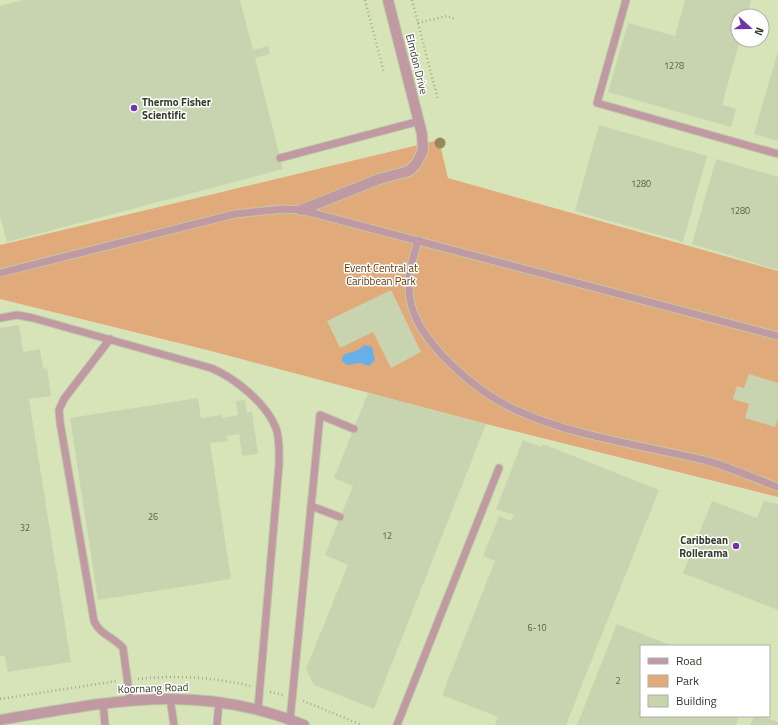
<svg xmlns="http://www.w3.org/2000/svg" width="778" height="725" font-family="'Titillium Web',sans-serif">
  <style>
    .built { fill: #d6e4b8; fill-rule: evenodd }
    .green { fill: #e1aa7a }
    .water { fill: #66b0e7 }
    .building { fill: #c8d4b0 }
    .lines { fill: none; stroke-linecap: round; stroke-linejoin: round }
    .lane-casing { stroke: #bfcaa9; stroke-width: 9 }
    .street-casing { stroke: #bfcaa9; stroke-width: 12 }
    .path { stroke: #a3ac8f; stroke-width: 2.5; stroke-dasharray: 1 3; stroke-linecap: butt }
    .lane { stroke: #c099a2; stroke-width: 7 }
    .street { stroke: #c099a2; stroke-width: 10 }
    .tree { fill: #9a885d }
    .poi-dot { fill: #6f35ab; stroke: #fff; stroke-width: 1.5 }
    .labels { text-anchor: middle; stroke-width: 3; stroke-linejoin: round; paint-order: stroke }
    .number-label { font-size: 9px; fill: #5a604c }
    .street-label { font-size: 11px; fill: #35392b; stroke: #fff }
    .poi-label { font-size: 11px; font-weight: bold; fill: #35392b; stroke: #fff; text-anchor: start }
    .park-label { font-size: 11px; fill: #603504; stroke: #fff }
  </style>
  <rect width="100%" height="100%" fill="#e2eec9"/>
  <g class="built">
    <path d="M0,0H778V271L448,178L439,140L0,245ZM738,16H762V40H738Z"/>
    <path d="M0,299L211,351L486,424L778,497V725H0ZM641,646H769V716H641Z"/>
  </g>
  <path class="green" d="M439,140L448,178L778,271V497L486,424L211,351L0,299V245Z"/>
  <path class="water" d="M365,345L372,347L375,360L369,366L360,363L347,365L342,361V358L345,354L356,351Z"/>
  <g class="building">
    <path d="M23,0H240L253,50L268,46L270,54L255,58L283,169L7,242L0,216V6Z"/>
    <path d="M685,0H751L747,16H738V40H740L722,105L736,109L731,127L608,92L628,23L675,36Z"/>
    <path d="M778,51V141L754,134Z"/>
    <path d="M599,125L707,156L683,242L575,211Z"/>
    <path d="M716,159L778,177V270L692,244Z"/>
    <path d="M391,290L421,352L391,368L373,332L340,348L327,321Z"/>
    <path d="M19,325L23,352L40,349L43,369L47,368L51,396L29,399L71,662L8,672L5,656H0V328Z"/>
    <path d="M749,374L778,383V418L775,427L745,418L749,404L733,399L737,386L744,388Z"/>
    <path d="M368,393L486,424L374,709L314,685L306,669L348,565L325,555L353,486L334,478Z"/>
    <path d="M198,398L201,418L222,415V418L238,415L236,401L245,400L247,412H252L258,454L242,456L239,434L227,436L228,441L210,443L231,579L98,600L70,418Z"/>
    <path d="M523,440L541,447L543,444L659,490L566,725H495L498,717L442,695L495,561L483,556L499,516L511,521L514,515L496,509Z"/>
    <path d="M712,501L757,518L764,501L778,504V610L683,573Z"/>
    <path d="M617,624L672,646H641V716H739L736,725H577Z"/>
    <path d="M754,716H762L778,722V725H750Z"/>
  </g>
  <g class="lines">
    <g class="lane-casing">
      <g id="lane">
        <path d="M626,0L597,103L778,154"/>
        <path d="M280,158L420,121"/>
        <path d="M418,240C414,256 408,271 409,287C409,314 424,335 441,354C462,376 489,398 518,411C573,436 645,446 704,460C730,467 753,478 778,487"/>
        <path d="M0,273L235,214L283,209L301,210L778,336"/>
        <path d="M0,318L17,315L33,318L211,368C235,378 266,403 276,428C280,439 279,453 279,465L258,709"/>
        <path d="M110,339L64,399L59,410L60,422L94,621C100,635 114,637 123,648L130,699"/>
        <path d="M311,506L340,517"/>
        <path d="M170,698L174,725"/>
        <path d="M103,703L105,725"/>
        <path d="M290,720L320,415L354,429"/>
        <path d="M217,725L219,701"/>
        <path d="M397,725L499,468"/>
      </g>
    </g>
    <g class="street-casing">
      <g id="street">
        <path d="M301,210L379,179L409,171L416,164L423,151L422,134L388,0"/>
        <path d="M0,720C110,702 196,681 304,725"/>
      </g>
    </g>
    <g class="path">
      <path d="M365,0L384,73"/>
      <path d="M412,0L438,100"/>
      <path d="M418,23L447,16L455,19"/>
      <path d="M138,679C175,675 214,677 250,686"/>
      <path d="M270,692L283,695"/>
      <path d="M0,699L117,681"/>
      <path d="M303,701L362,725"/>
    </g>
    <use href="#lane" class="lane"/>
    <use href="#street" class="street"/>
  </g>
  <circle class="tree" cx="440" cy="143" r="5.5"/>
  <g class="poi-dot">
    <circle cx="134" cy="108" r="4"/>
    <circle cx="736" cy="546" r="4"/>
  </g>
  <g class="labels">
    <g class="number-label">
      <text x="674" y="69">1278</text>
      <text x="641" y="187">1280</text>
      <text x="740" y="214">1280</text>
      <text x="153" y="520">26</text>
      <text x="25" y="531">32</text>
      <text x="387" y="539">12</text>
      <text x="537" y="631">6-10</text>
      <text x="618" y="684">2</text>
    </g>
    <g class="street-label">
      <text transform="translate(417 64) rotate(76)" y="4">Elmdon Drive</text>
      <text transform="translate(153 688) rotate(-2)" y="4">Koornang Road</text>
    </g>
    <g class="poi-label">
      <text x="142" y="106">Thermo Fisher<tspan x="142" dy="13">Scientific</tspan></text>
      <text x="728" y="544" text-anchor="end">Caribbean<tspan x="728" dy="13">Rollerama</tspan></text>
    </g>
    <g class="park-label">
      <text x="381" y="272">Event Central at<tspan x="381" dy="13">Caribbean Park</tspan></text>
    </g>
  </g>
  <rect x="640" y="645" width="130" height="72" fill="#ffffff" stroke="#aeb0aa"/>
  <rect x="648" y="658" width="20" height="6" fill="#c099a2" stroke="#aeb0aa"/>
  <text x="676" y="665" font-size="12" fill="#35392b">Road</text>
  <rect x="648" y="675" width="20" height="12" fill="#e1aa7a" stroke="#aeb0aa"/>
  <text x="676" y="685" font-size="12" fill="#35392b">Park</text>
  <rect x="648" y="695" width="20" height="12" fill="#c8d4b0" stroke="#aeb0aa"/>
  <text x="676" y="705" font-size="12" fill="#35392b">Building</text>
  <g transform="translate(750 28) rotate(111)"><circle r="19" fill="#ffffff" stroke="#aeb0aa"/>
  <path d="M0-3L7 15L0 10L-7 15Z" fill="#6f35ab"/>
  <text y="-6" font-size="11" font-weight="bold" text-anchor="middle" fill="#35392b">N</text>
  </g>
</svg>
